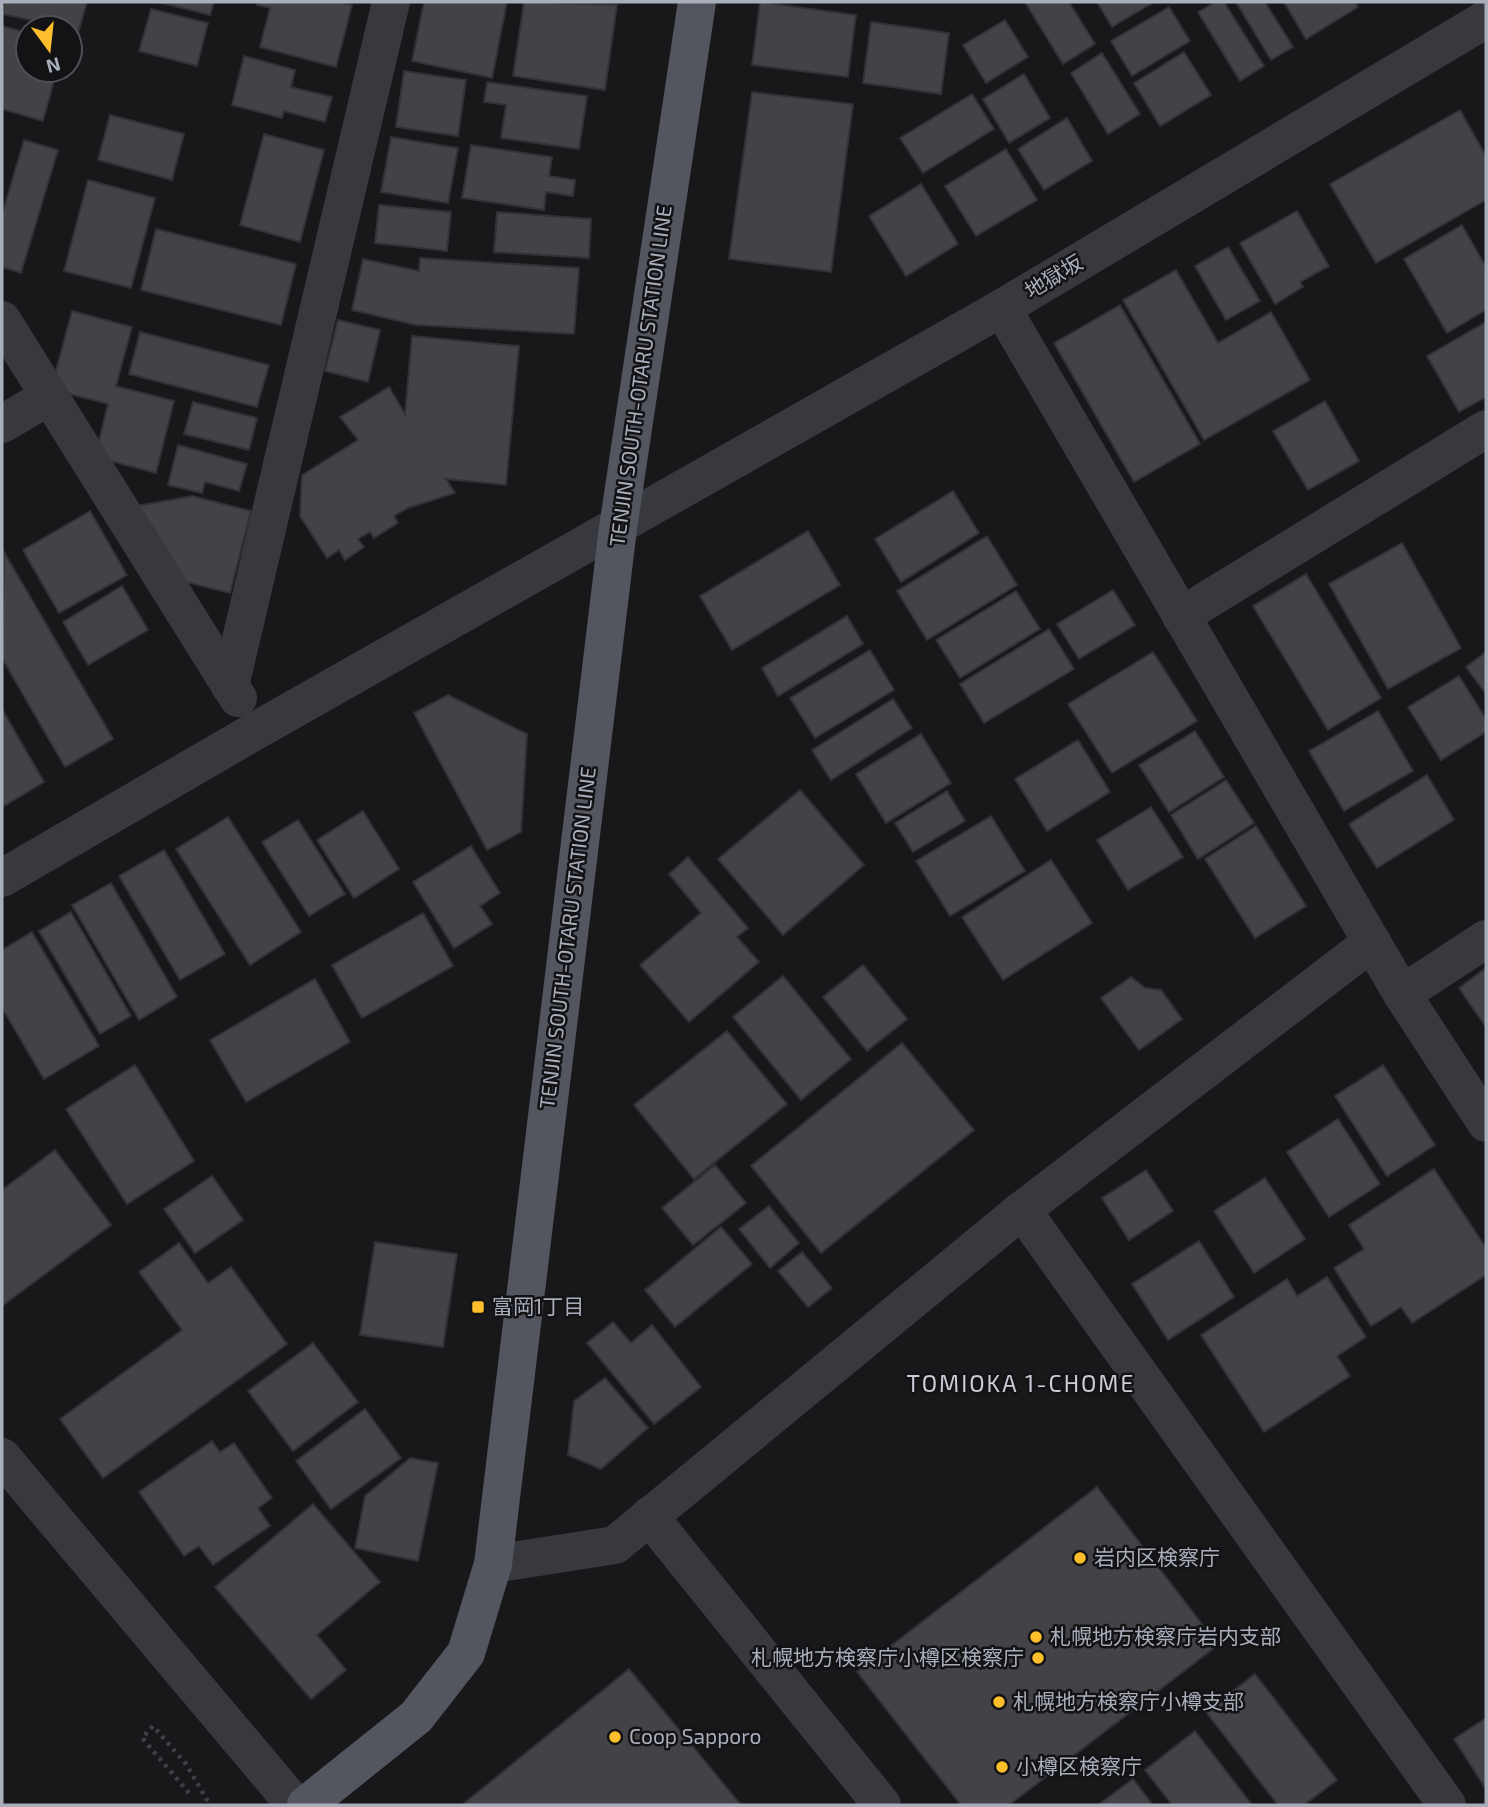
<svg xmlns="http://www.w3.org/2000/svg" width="1488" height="1807" font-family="'Exo 2','Noto Sans JP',sans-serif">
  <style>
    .building { fill: #424247; stroke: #323136; stroke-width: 2 }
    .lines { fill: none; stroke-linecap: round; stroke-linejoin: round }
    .path { stroke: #3e4047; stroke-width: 4.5; stroke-dasharray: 3.5 5; stroke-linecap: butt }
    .minor { stroke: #38393f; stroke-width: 38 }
    .major { stroke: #54565f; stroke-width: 38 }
    .poi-dot { fill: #ffbe2b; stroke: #131215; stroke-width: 2.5 }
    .labels { text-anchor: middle; stroke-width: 5; stroke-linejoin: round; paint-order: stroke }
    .street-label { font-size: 21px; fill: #a9aebb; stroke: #131215 }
    .poi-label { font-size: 21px; fill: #a9aebb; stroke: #131215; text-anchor: start }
    .neighbourhood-label { font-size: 23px; letter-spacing: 2px; fill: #cacdd7; stroke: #131215 }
  </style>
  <rect width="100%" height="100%" fill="#18171a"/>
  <g class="building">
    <path d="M5,2H87L78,33L70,31V28L2,14Z"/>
    <path d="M158,2H214L210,15Z"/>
    <path d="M258,2H341L352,5L336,67L260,47L270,8L257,5Z"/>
    <path d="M424,2H507L492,78L412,61Z"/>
    <path d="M524,2L617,5L605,90L513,76Z"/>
    <path d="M760,2L856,15L848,77L752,65Z"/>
    <path d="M1025,2H1069L1095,44L1063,64Z"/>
    <path d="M1097,2H1154L1112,27Z"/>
    <path d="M1216,2H1224L1264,66L1240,81L1198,12Z"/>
    <path d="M1236,2H1265L1293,47L1271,60Z"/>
    <path d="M1284,2H1355L1358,7L1306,39Z"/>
    <path d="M1169,7L1190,41L1132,76L1111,41Z"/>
    <path d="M151,9L208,23L197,66L139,51Z"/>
    <path d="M1005,20L1028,57L986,83L963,45Z"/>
    <path d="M871,22L949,33L941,94L863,83Z"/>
    <path d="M2,26L28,33V70H57L43,121L2,109Z"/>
    <path d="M1184,52L1211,95L1160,126L1134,83Z"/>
    <path d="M1102,53L1140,114L1108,134L1071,73Z"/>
    <path d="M244,56L295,70L291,87L332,97L325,122L284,111L282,118L232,105Z"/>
    <path d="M404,71L466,80L458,136L396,127Z"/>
    <path d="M1024,74L1050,118L1009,143L983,99Z"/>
    <path d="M487,82L587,96L579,149L501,138L506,105L484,102Z"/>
    <path d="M752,92L853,104L831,272L729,259Z"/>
    <path d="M972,94L994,129L923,173L900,138Z"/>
    <path d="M1460,110L1486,156V200L1376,263L1330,184Z"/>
    <path d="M110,115L184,134L172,180L98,160Z"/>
    <path d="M1067,118L1092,161L1044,190L1018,149Z"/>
    <path d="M264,134L324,150L300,242L240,225Z"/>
    <path d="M391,137L458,148L448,203L381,192Z"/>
    <path d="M24,140L58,150L21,273L2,267V215Z"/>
    <path d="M471,145L552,157L549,176L575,180L573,196L546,192L544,210L462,198Z"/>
    <path d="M1006,149L1037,200L976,236L945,186Z"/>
    <path d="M88,180L155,198L131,288L64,271Z"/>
    <path d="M921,184L958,244L906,276L869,216Z"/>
    <path d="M379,205L451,212L447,251L375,243Z"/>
    <path d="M1297,211L1329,266L1300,282L1303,287L1275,304L1240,243Z"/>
    <path d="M497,212L591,219L589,258L494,252Z"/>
    <path d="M1462,225L1486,267V310L1447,333L1404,259Z"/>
    <path d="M156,229L296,264L281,325L141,290Z"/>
    <path d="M1228,247L1260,301L1226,320L1195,266Z"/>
    <path d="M420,258L579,268L574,334L416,325L352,310L363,259L419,271Z"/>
    <path d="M1176,270L1218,343L1271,312L1310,380L1204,440L1123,300Z"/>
    <path d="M1120,305L1200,444L1134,482L1054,343Z"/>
    <path d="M72,311L132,327L116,386L174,401L156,473L95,457L108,404L51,389Z"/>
    <path d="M338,320L380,330L368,382L325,371Z"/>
    <path d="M1486,322V397L1459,412L1427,356Z"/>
    <path d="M140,332L269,365L257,407L129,374Z"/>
    <path d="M412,336L519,346L506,485L446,479L455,493L408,508L394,516L398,523L374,538L370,532L358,539L364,547L345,560L339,550L327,558L300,516L302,475L358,440L340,417L389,387L405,414Z"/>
    <path d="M1325,401L1359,461L1308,490L1273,431Z"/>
    <path d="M193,402L257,418L249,450L184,434Z"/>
    <path d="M178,445L247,464L239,491L205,482L202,493L168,485Z"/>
    <path d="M953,491L979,533L901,582L875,539Z"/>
    <path d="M192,496L251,511L230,593L170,578L137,506Z"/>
    <path d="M90,511L127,575L59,613L23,550Z"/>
    <path d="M808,531L840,585L732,650L700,596Z"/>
    <path d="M987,536L1017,585L927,640L897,591Z"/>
    <path d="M1402,543L1461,648L1388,689L1329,584Z"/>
    <path d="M4,552L113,739L65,767L2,658Z"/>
    <path d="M1306,574L1381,698L1328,730L1253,606Z"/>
    <path d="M122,586L148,630L88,665L63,622Z"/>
    <path d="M1113,590L1135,625L1079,659L1057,624Z"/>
    <path d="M1016,591L1040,629L960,678L936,640Z"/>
    <path d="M847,616L863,644L778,696L762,668Z"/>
    <path d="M1049,629L1074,669L984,723L960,684Z"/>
    <path d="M870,650L894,690L815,738L790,698Z"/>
    <path d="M1153,652L1197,721L1112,773L1068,704Z"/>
    <path d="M1486,652V694L1466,667Z"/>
    <path d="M1459,676L1486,719V732L1441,760L1408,707Z"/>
    <path d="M448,695L527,734L521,832L487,850L414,713Z"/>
    <path d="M893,699L912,728L831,780L812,750Z"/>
    <path d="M2,709L44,782L4,806L2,801Z"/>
    <path d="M1378,711L1413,771L1344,811L1309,751Z"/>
    <path d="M1195,731L1224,777L1169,812L1139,765Z"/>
    <path d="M921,734L951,783L886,823L856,774Z"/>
    <path d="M1078,740L1110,792L1047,831L1015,779Z"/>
    <path d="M1427,775L1454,820L1377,868L1349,824Z"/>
    <path d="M1226,780L1254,823L1198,859L1171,815Z"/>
    <path d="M800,790L864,865L783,935L718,859Z"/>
    <path d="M947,791L965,821L913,852L895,823Z"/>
    <path d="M1151,807L1183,857L1128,890L1097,840Z"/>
    <path d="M363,811L399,869L354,898L317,840Z"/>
    <path d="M991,816L1025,871L950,916L916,861Z"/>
    <path d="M228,817L301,932L250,965L176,849Z"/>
    <path d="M298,820L345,894L309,916L262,842Z"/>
    <path d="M1256,826L1306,906L1255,938L1205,859Z"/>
    <path d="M471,846L500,893L480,906L492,924L454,948L413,882Z"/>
    <path d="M164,850L225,954L180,980L119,876Z"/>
    <path d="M688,857L748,928L737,937L759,962L689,1022L640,965L701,913L669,874Z"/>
    <path d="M1051,860L1092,923L1003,980L962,917Z"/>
    <path d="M111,883L177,997L139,1020L72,905Z"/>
    <path d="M71,912L131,1016L100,1034L39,931Z"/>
    <path d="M423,913L453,966L362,1018L332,965Z"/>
    <path d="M32,932L99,1046L44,1079L2,1008V950Z"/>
    <path d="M863,965L907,1019L867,1051L823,997Z"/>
    <path d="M1486,968V1027L1459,988Z"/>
    <path d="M783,976L851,1059L801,1100L733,1017Z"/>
    <path d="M1131,977L1145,988L1161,990L1182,1019L1139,1050L1101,998Z"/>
    <path d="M315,979L350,1042L246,1102L210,1040Z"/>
    <path d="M727,1031L787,1104L694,1179L634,1105Z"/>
    <path d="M902,1043L974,1130L821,1253L751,1166Z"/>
    <path d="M135,1065L194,1161L127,1204L66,1109Z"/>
    <path d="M1383,1065L1435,1145L1387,1176L1335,1096Z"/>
    <path d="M1338,1119L1380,1184L1329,1217L1287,1152Z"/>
    <path d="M55,1150L111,1225L2,1306V1190Z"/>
    <path d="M715,1165L746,1203L693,1245L662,1208Z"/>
    <path d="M1434,1169L1486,1248V1275L1412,1323L1401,1307L1371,1326L1334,1268L1364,1249L1349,1225Z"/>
    <path d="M1146,1170L1173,1211L1129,1240L1102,1198Z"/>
    <path d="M212,1176L243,1220L195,1253L164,1209Z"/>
    <path d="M1265,1178L1305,1239L1254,1273L1214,1211Z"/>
    <path d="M769,1206L799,1243L770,1268L739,1229Z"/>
    <path d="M721,1227L752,1264L675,1327L645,1290Z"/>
    <path d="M1199,1241L1234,1297L1168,1340L1132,1284Z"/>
    <path d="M375,1242L457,1254L443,1347L360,1335Z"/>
    <path d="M179,1243L208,1283L231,1267L287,1344L103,1478L60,1419L182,1330L139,1272Z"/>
    <path d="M802,1252L832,1288L808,1307L778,1271Z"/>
    <path d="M1327,1277L1366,1337L1337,1356L1350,1376L1264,1432L1201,1335L1287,1279L1297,1296Z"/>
    <path d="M613,1322L631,1343L652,1325L701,1387L654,1424L587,1343Z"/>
    <path d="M313,1343L358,1402L293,1451L248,1391Z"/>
    <path d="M605,1378L648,1428L601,1469L568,1455L574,1401Z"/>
    <path d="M365,1409L401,1458L331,1509L296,1461Z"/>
    <path d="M212,1441L220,1452L234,1443L272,1498L258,1508L270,1526L213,1565L199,1546L184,1556L139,1492Z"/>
    <path d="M410,1458L438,1463L418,1561L355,1548L365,1496Z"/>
    <path d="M1097,1487L1218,1645L1009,1805H961L857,1672Z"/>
    <path d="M313,1504L380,1582L317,1635L346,1670L311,1699L215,1587Z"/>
    <path d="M629,1669L741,1805H462Z"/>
    <path d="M1255,1674L1337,1780L1304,1805H1278L1206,1712Z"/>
    <path d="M1486,1718V1789L1454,1739Z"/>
    <path d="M1195,1731L1252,1805H1172L1145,1770Z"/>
    <path d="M1133,1779L1153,1805H1098Z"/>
  </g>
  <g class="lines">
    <path class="path" d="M189,1793L142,1738L153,1726L186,1764L210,1805"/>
    <g class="minor">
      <path d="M1002,308L1402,994L1486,1123"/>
      <path d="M2,320L238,698"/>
      <path d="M2,424L48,397"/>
      <path d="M1181,616L1486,429"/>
      <path d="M230,686L391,2"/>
      <path d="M2,878L257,730L1002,308L1486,19"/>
      <path d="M1402,994L1486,939"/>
      <path d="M1022,1210L1447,1805"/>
      <path d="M2,1457L295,1805"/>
      <path d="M649,1516L882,1805"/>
      <path d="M493,1564L615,1545L1022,1210L1372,942"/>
    </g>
    <path class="major" d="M306,1805L416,1717L466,1653L493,1564L618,528L697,2"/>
  </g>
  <g class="poi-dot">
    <rect x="471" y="1300" width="14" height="14" rx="3.5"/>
    <circle cx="1080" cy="1558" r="7"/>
    <circle cx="1036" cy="1637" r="7"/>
    <circle cx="1038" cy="1658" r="7"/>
    <circle cx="999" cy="1702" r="7"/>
    <circle cx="615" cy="1737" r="7"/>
    <circle cx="1002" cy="1767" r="7"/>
  </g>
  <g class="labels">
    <g class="street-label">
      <text transform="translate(1054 277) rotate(-31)" y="7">地獄坂</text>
      <text transform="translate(641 376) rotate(-82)" y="7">TENJIN SOUTH-OTARU STATION LINE</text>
      <text transform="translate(568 938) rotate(-83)" y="7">TENJIN SOUTH-OTARU STATION LINE</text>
    </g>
    <g class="poi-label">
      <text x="492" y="1314">富岡1丁目</text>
      <text x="1094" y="1565">岩内区検察庁</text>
      <text x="1050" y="1644">札幌地方検察庁岩内支部</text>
      <text x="1024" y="1665" text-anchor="end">札幌地方検察庁小樽区検察庁</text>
      <text x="1013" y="1709">札幌地方検察庁小樽支部</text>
      <text x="629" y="1744">Coop Sapporo</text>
      <text x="1016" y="1774">小樽区検察庁</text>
    </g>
    <g class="neighbourhood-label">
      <text x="1021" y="1392">TOMIOKA 1-CHOME</text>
    </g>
  </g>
  <rect width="1488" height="1807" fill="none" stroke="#a9aebb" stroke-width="7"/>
  <g transform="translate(49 49) rotate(165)"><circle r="33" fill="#131215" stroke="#4f5057" stroke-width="2"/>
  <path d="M0-5L12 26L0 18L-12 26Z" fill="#ffbe2b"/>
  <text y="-10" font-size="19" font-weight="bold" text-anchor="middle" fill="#a9aebb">N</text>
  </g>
</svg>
